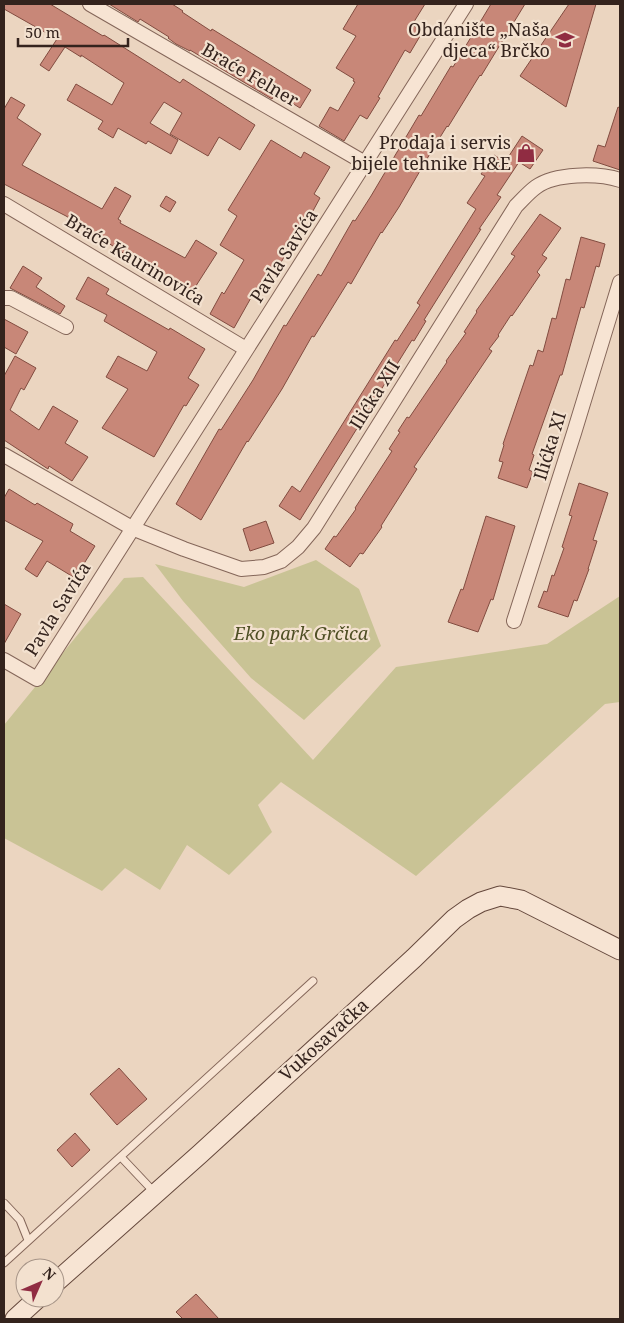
<svg xmlns="http://www.w3.org/2000/svg" width="624" height="1323" font-family="'Noto Serif',serif">
  <style>
    .green { fill: #c9c395 }
    .building { fill: #c88778; stroke: #824c40 }
    .lines { fill: none; stroke-linecap: round; stroke-linejoin: round }
    .lane-casing { stroke: #846659; stroke-width: 9 }
    .street-casing { stroke: #846659; stroke-width: 16 }
    .secondary-casing { stroke: #65483c; stroke-width: 21 }
    .lane { stroke: #f7e4d3; stroke-width: 7 }
    .street { stroke: #f7e4d3; stroke-width: 14 }
    .secondary { stroke: #f7e4d3; stroke-width: 19 }
    .labels { text-anchor: middle; stroke-width: 4.5; stroke-linejoin: round; paint-order: stroke }
    .poi-label { font-size: 18px; fill: #34231d; stroke: #f3e1cf; text-anchor: end }
    .street-label { font-size: 18px; fill: #34231d; stroke: #f3e1cf }
    .park-label { font-size: 18px; font-style: italic; fill: #4e4f24; stroke: #f3e1cf }
  </style>
  <rect width="100%" height="100%" fill="#ebd5c0"/>
  <g class="green">
    <path d="M316,560L359,589L381,646L304,720L251,678L183,601L155,564L244,587Z"/>
    <path d="M143,577L313,760L396,667L547,644L620,596V702L605,704L416,876L281,782L258,805L272,832L229,875L187,845L160,890L125,868L102,891L4,838V725L124,578Z"/>
  </g>
  <g class="building">
    <path d="M4,4H50L103,36L104,35L180,83L183,79L255,125L240,150L219,137L208,156L170,134L182,113L164,102L150,123L178,140L171,154L148,141L146,144L118,128L113,138L98,129L103,121L67,100L76,84L112,105L124,83L81,55V57L65,47L49,71L40,65L57,39L4,9Z"/>
    <path d="M109,4H172L183,11L182,12L211,31L212,29L311,90L300,108L276,93L272,99L190,50V51L176,44L168,38L169,37L140,19L138,22Z"/>
    <path d="M358,4H425L412,25L423,31L410,53L405,50L378,97L380,98L367,119L360,115L344,141L319,126L330,107L338,111L355,82L353,81L354,79L336,68L356,36L343,29Z"/>
    <path d="M491,4H525L481,76L480,75L448,127L447,126L431,152L399,207L382,233L381,232L351,284L348,282L314,337L312,336L282,389L248,442L247,441L201,520L176,504L219,429L221,430L253,380L284,325L286,326L318,274L321,276L353,220L355,221L371,196L419,115L421,116L451,66L453,67Z"/>
    <path d="M569,4H596L566,107L520,76Z"/>
    <path d="M11,97L25,105L17,118L41,134L22,165L102,209L115,187L131,196L118,219L121,221L120,223L185,258L196,240L217,253L192,292L168,277L116,249V248L66,216L4,184V109Z"/>
    <path d="M618,107L620,108V170L593,161L598,145L605,147Z"/>
    <path d="M522,136L543,150L530,169L519,162L497,195L501,197L479,229H481L424,320L426,321L414,341L412,340L300,520L279,506L292,486L300,492L395,340L397,341L420,305L417,303L476,209L467,203L485,176L481,174L494,155L505,162Z"/>
    <path d="M271,140L301,158L304,152L330,167L314,194L320,198L308,220L306,219L276,271L273,269L256,298L252,296L234,328L210,314L222,292L224,294L244,260L220,245L237,216L228,210Z"/>
    <path d="M166,196L176,202L170,212L160,206Z"/>
    <path d="M540,214L561,228L542,255L547,258L537,272L540,275L512,316L511,315L498,335L499,336L489,349L492,351L414,467L417,469L381,526L382,527L363,554L360,553L350,567L325,549L334,536L336,537L356,509L355,508L392,451L389,449L400,432L398,431L407,417L409,418L447,362L446,361L466,333L464,332L477,312L476,311L515,256L511,254Z"/>
    <path d="M581,237L605,244L599,267L596,266L584,308L581,307L562,375H560L532,454L534,455L529,470L533,472L527,488L498,478L503,462L499,461L504,445L503,444L530,365L533,366L538,350L543,352L552,318L556,319L566,279L570,280Z"/>
    <path d="M23,266L42,278L36,287L65,306L60,314L10,288Z"/>
    <path d="M88,277L109,289L106,294L169,330L170,328L205,349L188,378L199,385L186,406L184,405L154,457L102,428L128,389L106,377L118,356L147,371L157,352L104,321L107,315L76,299Z"/>
    <path d="M4,319L28,332L16,354L4,347Z"/>
    <path d="M15,356L36,368L24,390L21,388L10,410L39,430L53,406L78,421L65,443L88,457L72,481L49,466L48,469L4,440V376Z"/>
    <path d="M579,483L608,493L593,540L597,541L588,569H589L577,601L574,600L568,617L538,607L544,591L547,592L552,575L554,576L564,548L562,547L572,516L569,515Z"/>
    <path d="M9,489L35,505L37,503L73,524L70,531L95,546L75,578L47,561L37,577L25,569L43,541L4,520V498Z"/>
    <path d="M486,516L515,526L493,600L491,599L478,632L448,622L461,589L463,590Z"/>
    <path d="M266,521L274,543L250,551L243,529Z"/>
    <path d="M4,604L21,614L4,644Z"/>
    <path d="M119,1068L147,1099L117,1125L90,1094Z"/>
    <path d="M75,1133L90,1150L72,1167L57,1150Z"/>
    <path d="M196,1294L219,1319H183L176,1312Z"/>
  </g>
  <g class="lines">
    <g class="lane-casing">
      <g id="lane">
        <path d="M121,1157L155,1193"/>
        <path d="M4,1203L20,1220L28,1240"/>
        <path d="M4,1263L313,981"/>
      </g>
    </g>
    <g class="street-casing">
      <g id="street">
        <path d="M90,4L365,163"/>
        <path d="M4,204L246,349"/>
        <path d="M4,298H11L66,327"/>
        <path d="M4,455L132,528L184,549L241,569L264,567L281,561L298,547L314,528L516,206C522,200 529,192 536,187C555,173 598,173 620,180"/>
        <path d="M514,621L574,433L620,282"/>
        <path d="M4,660L37,679L466,4"/>
      </g>
    </g>
    <g class="secondary-casing">
      <g id="secondary">
        <path d="M55,1283L200,1154L414,958L454,919L468,909L481,902L500,896L521,900L620,950"/>
        <path d="M15,1319L38,1298"/>
      </g>
    </g>
    <use href="#lane" class="lane"/>
    <use href="#street" class="street"/>
    <use href="#secondary" class="secondary"/>
  </g>
  <defs>
    <g id="school-bare" transform="scale(1.5)"><path d="M0-5L7-2L0 1L-7-2ZM-4 1L0 2.5L4 1V4Q0 6-4 4Z" fill="#902c42" stroke="#f3e1cf" stroke-width="2.5" paint-order="stroke"/></g>
    <g id="shop-bare" transform="scale(1.5)"><path d="M-5-2.5h2.3a2.7 3.5 0 0 1 5.4 0H5L5.5 6h-11ZM-1.5-2.5h3a1.5 2.3 0 0 0-3 0Z" fill="#902c42" stroke="#f3e1cf" stroke-width="2.5" paint-order="stroke"/></g>
  </defs>
  <g fill-rule="evenodd">
    <use href="#school-bare" x="565" y="40"/>
    <use href="#shop-bare" x="526" y="153"/>
  </g>
  <g class="labels">
    <g class="poi-label">
      <text x="550" y="36">Obdanište „Naša<tspan x="550" dy="21">djeca“ Brčko</tspan></text>
      <text x="511" y="149">Prodaja i servis<tspan x="511" dy="21">bijele tehnike H&amp;E</tspan></text>
    </g>
    <g class="street-label">
      <text transform="translate(250 75) rotate(30)" y="6">Braće Felner</text>
      <text transform="translate(284 256) rotate(-57)" y="6">Pavla Savića</text>
      <text transform="translate(135 260) rotate(31)" y="6">Braće Kaurinovića</text>
      <text transform="translate(375 395) rotate(-58)" y="6">Ilićka XII</text>
      <text transform="translate(550 446) rotate(-73)" y="6">Ilićka XI</text>
      <text transform="translate(58 609) rotate(-58)" y="6">Pavla Savića</text>
      <text transform="translate(324 1040) rotate(-42)" y="6">Vukosavačka</text>
    </g>
    <g class="park-label">
      <text x="301" y="640">Eko park Grčica</text>
    </g>
  </g>
  <rect width="624" height="1323" fill="none" stroke="#34231d" stroke-width="10"/>
  <g transform="translate(40 1283) rotate(45)"><circle r="24" fill="#f3e1cf" stroke="#a79588"/>
  <path d="M0-4L9 19L0 12L-9 19Z" fill="#902c42"/>
  <text y="-8" font-size="14" font-weight="bold" text-anchor="middle" fill="#34231d">N</text>
  </g>
  <path d="M18 38v8h110v-8" fill="none" stroke="#34231d" stroke-width="2.5"/>
  <text x="25" y="38" font-size="15" fill="#34231d" stroke="#f3e1cf" stroke-width="4" paint-order="stroke">50 m</text>
</svg>
